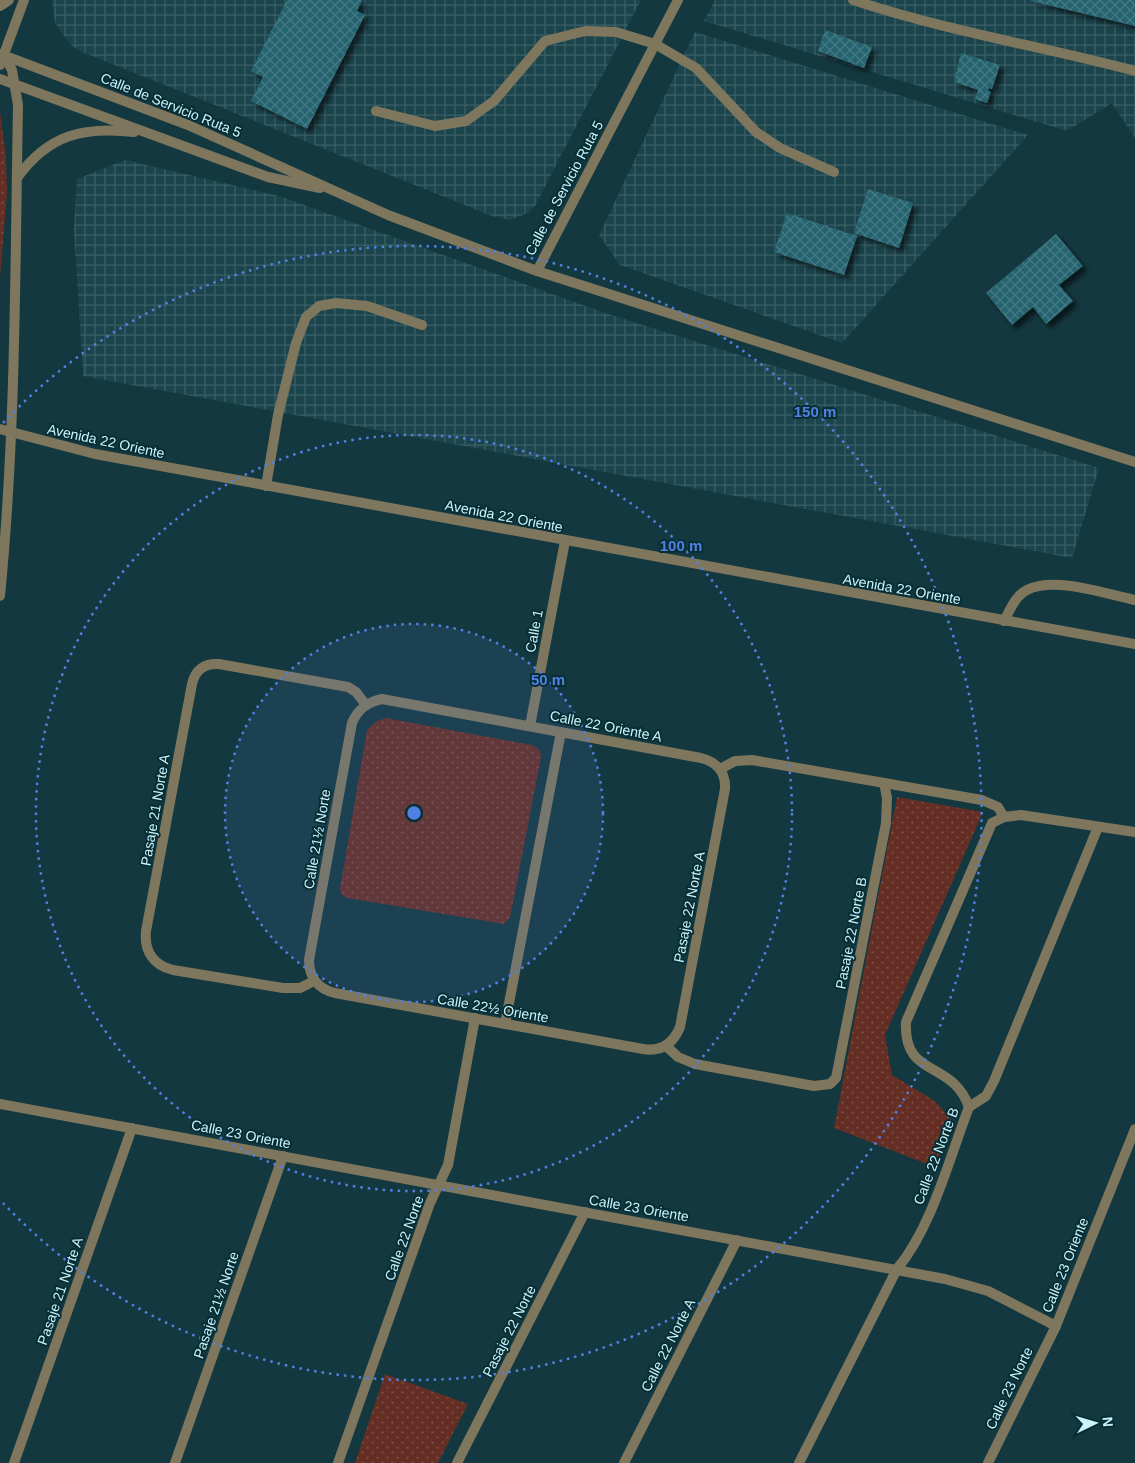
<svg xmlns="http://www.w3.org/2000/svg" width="1135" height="1463" font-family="Arial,sans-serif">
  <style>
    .industrial { fill: url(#industrial-grid) }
    .green { fill: url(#green-dots) }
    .building { fill: url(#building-cross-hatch); filter: url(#shadow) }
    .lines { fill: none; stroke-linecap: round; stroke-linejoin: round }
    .service { stroke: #7e765d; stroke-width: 10 }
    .minor { stroke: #7e765d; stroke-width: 10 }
    .tertiary { stroke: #7e765d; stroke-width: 10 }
    .ring { fill: none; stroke: #5180e3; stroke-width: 2.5; stroke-dasharray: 2.5 5 }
    .labels { text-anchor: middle; stroke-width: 4; stroke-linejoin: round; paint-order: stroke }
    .street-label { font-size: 14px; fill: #cbf3fc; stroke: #082e35 }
    .centre { fill: #5180e3; stroke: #082e35; stroke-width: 2.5 }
    .ring-label { font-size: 15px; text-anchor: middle; font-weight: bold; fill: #5180e3; stroke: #082e35; stroke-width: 4; stroke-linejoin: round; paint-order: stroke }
  </style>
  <defs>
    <pattern id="industrial-grid" width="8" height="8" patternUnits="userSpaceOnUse" patternTransform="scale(1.25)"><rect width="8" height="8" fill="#1b444c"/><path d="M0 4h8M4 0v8" fill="none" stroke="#3b5f67"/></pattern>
    <pattern id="green-dots" width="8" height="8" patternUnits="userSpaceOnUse" patternTransform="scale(1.25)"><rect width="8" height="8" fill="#652e24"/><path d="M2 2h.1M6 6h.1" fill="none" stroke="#7a4d45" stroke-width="1.8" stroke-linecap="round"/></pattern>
    <pattern id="building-cross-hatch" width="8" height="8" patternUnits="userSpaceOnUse" patternTransform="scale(1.25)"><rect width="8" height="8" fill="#26636f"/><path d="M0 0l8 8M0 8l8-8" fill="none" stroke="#447a84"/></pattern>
    <filter id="shadow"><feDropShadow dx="4.5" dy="4.5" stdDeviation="2.5" flood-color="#0009"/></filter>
  </defs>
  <rect width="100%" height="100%" fill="#14383f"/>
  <g class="industrial">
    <path d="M52,0H641L535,206L528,213L510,220L492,216L82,52L73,47L60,31L55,22Z"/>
    <path d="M715,0H1135V138L1112,103L1067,131L704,21Z"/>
    <path d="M695,32L1028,135L842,343L620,265L599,235Z"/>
    <path d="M125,160L279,196L608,314L1099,468L1072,558L83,376L74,229L77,179Z"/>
  </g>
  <g class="green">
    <path d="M0,112L6,158L7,193L0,277Z"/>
    <path d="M386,718L532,745L540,750L541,757L510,918L504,924L347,898L342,895L340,889L367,730L377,721Z"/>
    <path d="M897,797L983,812L885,1035L892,1075L935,1101L955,1124L935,1167L834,1128Z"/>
    <path d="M385,1374L468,1404L438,1463H355Z"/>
  </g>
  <g class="building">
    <path d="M287,0H362L357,11L365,15L307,129L251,101L263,77L251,71Z"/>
    <path d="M1031,0H1135V26L1031,1Z"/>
    <path d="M825,30L872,47L864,68L818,51Z"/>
    <path d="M961,53L1000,65L992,89L989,88L988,91L991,92L987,103L975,99L978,90L954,82Z"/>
    <path d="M868,189L913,203L899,248L854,233Z"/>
    <path d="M787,213L857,236L844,275L774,252Z"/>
    <path d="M1056,234L1083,266L1059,285L1073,301L1046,324L1033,307L1012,325L986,293Z"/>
  </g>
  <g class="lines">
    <g class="service">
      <path d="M853,0C946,31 1041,46 1135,71"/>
      <path d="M376,111L435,126L466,121L494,101L545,41L585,31L616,32L655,44L696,68L756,132L780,148L834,172"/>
      <path d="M266,486L278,415L296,343L306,317L319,306L336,303L367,306L422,325"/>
    </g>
    <g class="minor">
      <path d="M537,271L1135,462"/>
      <path d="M0,429L95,454L1135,644"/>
      <path d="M1004,621C1010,610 1015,596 1027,590C1054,576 1106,594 1135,600"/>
      <path d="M382,699L701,758C717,762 726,773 725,789L680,1027C673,1044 661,1052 643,1049L335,993C318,989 309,977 309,960L352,723C358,709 367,702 382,699Z"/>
      <path d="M530,726L565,541"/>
      <path d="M720,769L735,761L752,760L982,800L998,807L1004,817"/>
      <path d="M314,981L300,988H283L173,970C153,965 144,951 146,931L192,684C195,670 204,663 219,664L348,687L356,692L366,705"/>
      <path d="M505,1024L561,732"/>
      <path d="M666,1046L678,1057L695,1064L814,1086L830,1084L836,1078L886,823L887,798L884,783"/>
      <path d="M0,1104L945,1279L988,1291L1056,1326"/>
      <path d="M969,1107C952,1059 903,1079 906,1022L992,823L1004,817L1021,815L1135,832"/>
      <path d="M14,1463L132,1128"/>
      <path d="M175,1463L283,1156"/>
      <path d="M338,1463L430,1203L448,1165L475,1018"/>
      <path d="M457,1463L585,1212"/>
      <path d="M624,1463L737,1240"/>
      <path d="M799,1463L897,1269C932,1227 949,1159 969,1107L986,1096L994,1081L1098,827"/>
      <path d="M988,1463L1056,1326L1135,1129"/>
    </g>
    <g class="tertiary">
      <path d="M0,6L9,0"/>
      <path d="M0,54L188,125L388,215L537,271L678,0"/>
      <path d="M0,65L24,0"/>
      <path d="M0,79L268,177L320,188"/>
      <path d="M17,178C48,135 83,126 134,132"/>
      <path d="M0,596C16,433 15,268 18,105L12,70L4,55"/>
    </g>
  </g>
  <circle cx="414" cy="813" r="189" fill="#5180e3" fill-opacity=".12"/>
  <g class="ring">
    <circle cx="414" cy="813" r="189"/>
    <circle cx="414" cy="813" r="378"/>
    <path d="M3 423A567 567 0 1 1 3 1203"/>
  </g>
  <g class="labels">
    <g class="street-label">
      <text transform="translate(171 105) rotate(22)" y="5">Calle de Servicio Ruta 5</text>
      <text transform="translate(564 188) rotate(-62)" y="5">Calle de Servicio Ruta 5</text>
      <text transform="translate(106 441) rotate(12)" y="5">Avenida 22 Oriente</text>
      <text transform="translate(504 516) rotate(11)" y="5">Avenida 22 Oriente</text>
      <text transform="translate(902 589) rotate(10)" y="5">Avenida 22 Oriente</text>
      <text transform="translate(534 631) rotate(-79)" y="5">Calle 1</text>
      <text transform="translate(606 726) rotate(11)" y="5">Calle 22 Oriente A</text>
      <text transform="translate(155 810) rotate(-80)" y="5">Pasaje 21 Norte A</text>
      <text transform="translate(317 839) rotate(-80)" y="5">Calle 21½ Norte</text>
      <text transform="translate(689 907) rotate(-79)" y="5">Pasaje 22 Norte A</text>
      <text transform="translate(851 933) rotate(-79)" y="5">Pasaje 22 Norte B</text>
      <text transform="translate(493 1008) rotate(10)" y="5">Calle 22½ Oriente</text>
      <text transform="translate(241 1134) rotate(11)" y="5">Calle 23 Oriente</text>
      <text transform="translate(936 1156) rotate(-69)" y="5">Calle 22 Norte B</text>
      <text transform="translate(639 1208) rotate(10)" y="5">Calle 23 Oriente</text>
      <text transform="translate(404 1238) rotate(-70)" y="5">Calle 22 Norte</text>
      <text transform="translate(1065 1265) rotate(-68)" y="5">Calle 23 Oriente</text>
      <text transform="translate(60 1291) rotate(-71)" y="5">Pasaje 21 Norte A</text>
      <text transform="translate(216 1305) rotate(-71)" y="5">Pasaje 21½ Norte</text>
      <text transform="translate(509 1331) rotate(-63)" y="5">Pasaje 22 Norte</text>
      <text transform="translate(668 1345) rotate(-63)" y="5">Calle 22 Norte A</text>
      <text transform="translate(1009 1388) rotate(-64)" y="5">Calle 23 Norte</text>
    </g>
  </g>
  <circle cx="414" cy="813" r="8" class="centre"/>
  <g class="ring-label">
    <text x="815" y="417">150 m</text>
    <text x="681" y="551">100 m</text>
    <text x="548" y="685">50 m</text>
  </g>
  <g transform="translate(1095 1423) rotate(85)" stroke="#082e35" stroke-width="4" paint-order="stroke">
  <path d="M0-4L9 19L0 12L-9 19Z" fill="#cbf3fc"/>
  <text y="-8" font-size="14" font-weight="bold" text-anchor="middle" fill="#cbf3fc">N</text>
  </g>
</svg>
